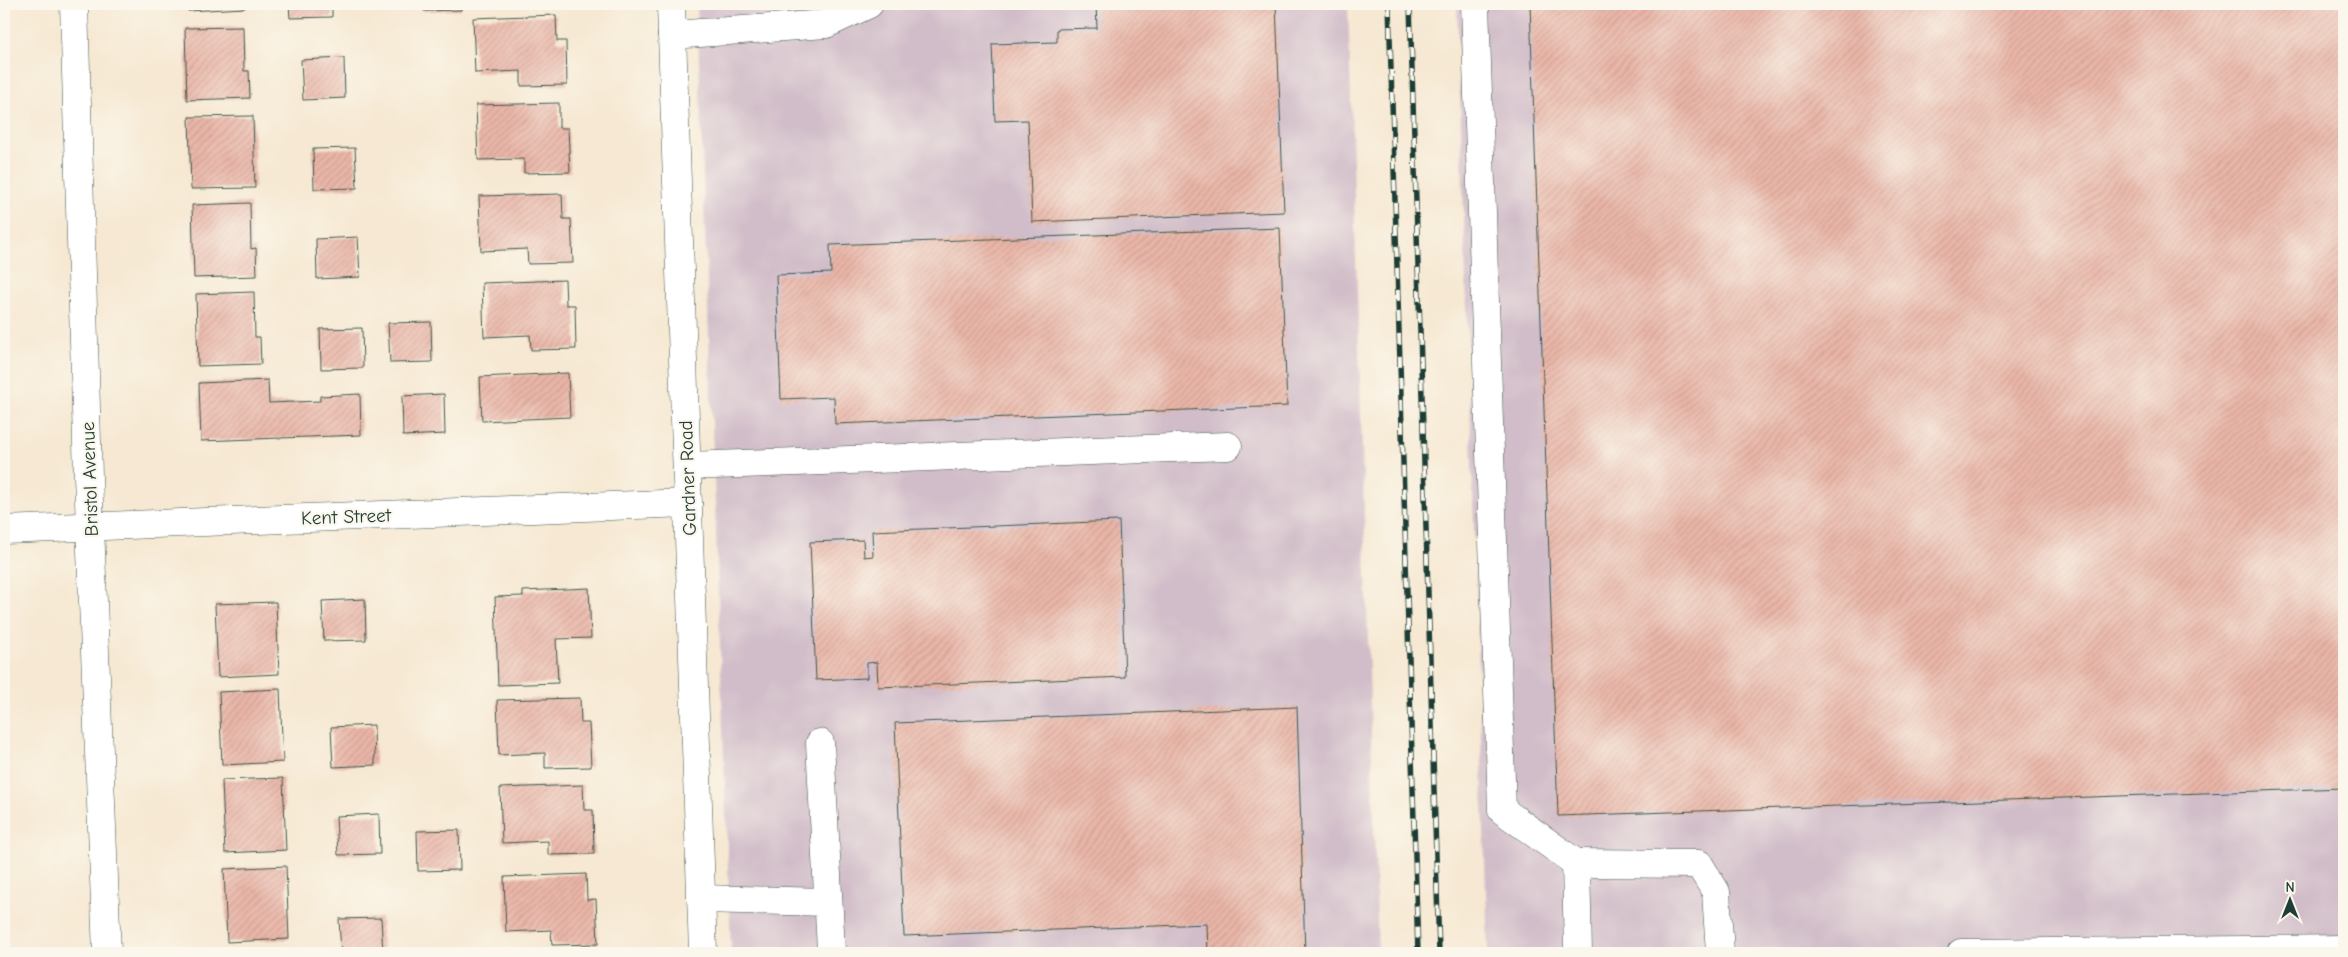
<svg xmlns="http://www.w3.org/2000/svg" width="2348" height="957" font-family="'Comic Neue',sans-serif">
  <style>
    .industrial { fill: #d1bdc9 }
    .building { fill: url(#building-hatch) }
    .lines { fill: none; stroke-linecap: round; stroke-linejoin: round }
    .minor-casing { stroke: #3f574c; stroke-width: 29 }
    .minor { stroke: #fff; stroke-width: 28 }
    .rail-casing { stroke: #1f3d34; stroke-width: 5.5 }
    .rail { stroke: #fbf7ec; stroke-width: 4; stroke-dasharray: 11; stroke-linecap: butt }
    .labels { text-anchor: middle; stroke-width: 4.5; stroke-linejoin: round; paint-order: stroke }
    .street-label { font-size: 19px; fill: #1f3d34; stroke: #fbf7ec }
  </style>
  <defs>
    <pattern id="building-hatch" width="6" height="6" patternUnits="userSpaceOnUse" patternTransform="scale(1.25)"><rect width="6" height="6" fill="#eab6a8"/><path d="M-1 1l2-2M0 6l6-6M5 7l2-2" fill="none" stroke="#c89d91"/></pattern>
  </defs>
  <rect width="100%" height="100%" fill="#fbf7ec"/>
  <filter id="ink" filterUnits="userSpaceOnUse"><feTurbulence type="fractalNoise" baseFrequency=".02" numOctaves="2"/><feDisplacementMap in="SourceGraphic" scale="10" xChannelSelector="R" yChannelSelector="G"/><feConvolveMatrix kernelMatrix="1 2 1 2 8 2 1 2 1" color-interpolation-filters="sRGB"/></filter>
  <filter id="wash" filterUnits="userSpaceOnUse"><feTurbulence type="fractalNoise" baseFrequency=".0096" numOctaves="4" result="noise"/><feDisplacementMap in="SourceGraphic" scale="20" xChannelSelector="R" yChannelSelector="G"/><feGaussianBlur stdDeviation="1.12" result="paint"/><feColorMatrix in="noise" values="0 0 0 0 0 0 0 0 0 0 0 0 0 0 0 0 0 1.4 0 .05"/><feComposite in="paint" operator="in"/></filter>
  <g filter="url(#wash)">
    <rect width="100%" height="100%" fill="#f6e8d2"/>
    <g class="industrial">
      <path d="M697,4H1348L1378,953H731Z"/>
      <path d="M1457,4H2344V953H1488Z"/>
    </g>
    <g id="blocks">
      <g class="building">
        <path d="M187,4H245V8L188,11Z"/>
        <path d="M289,4H332V17L290,18Z"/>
        <path d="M423,4H461V10L424,11Z"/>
        <path d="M1096,4H1276L1284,212L1032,222L1028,120L995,121L992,44L1057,42V29L1097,28Z"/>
        <path d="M1530,4H2344V788L1558,816Z"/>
        <path d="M556,15L557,41H566L567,85L521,86V71L475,73L473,18Z"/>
        <path d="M243,27L244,71H249L250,98L187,100L185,28Z"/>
        <path d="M344,58L345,98L303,100L301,60Z"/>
        <path d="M559,103V128H568L570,172L524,173V159L478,160L476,105Z"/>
        <path d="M253,116L255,188L191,189L189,117Z"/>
        <path d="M355,148L357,188L314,189L313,149Z"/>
        <path d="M562,194L563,219H571L573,263L528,264L527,249L481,251L479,196Z"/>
        <path d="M250,203L251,249L256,248L257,276L194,278L192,205Z"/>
        <path d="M1280,228L1287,406L835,424L834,397L781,399L776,275L831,273L830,245Z"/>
        <path d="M358,237L360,277L317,279L316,239Z"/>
        <path d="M565,280L566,305H575L576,349L531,350L530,335L484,337L482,283Z"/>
        <path d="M254,292L255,337H260L261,364L198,366L196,294Z"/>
        <path d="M431,322L432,362L390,363L388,323Z"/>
        <path d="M362,328L363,368L321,369L320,329Z"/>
        <path d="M568,373L570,417L482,421L480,377Z"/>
        <path d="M268,380L269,403L320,401V396L360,394L361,435L201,441L199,383Z"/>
        <path d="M444,394L445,434L403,436L402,396Z"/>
        <path d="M1119,521L1125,677L878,687L877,662L867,663V678L816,680L810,542L863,540L864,557L873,556L872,531Z"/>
        <path d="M589,588L591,638L556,639L558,683L498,685L495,597L523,596V591Z"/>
        <path d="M365,599L366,640L324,641L322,601Z"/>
        <path d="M276,602L279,674L218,677L215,604Z"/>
        <path d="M280,689L283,762L222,765L219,692Z"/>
        <path d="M580,698L581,723H589L591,767L545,768V753L499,755L497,700Z"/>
        <path d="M1297,707L1305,953H1208L1207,924L904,936L895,723Z"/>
        <path d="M374,725L375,765L333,767L331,727Z"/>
        <path d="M283,778L286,850L225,853L222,780Z"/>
        <path d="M583,785L584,810H593L594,854L548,855V841L502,843L500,788Z"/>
        <path d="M379,814L380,854L338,855L336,816Z"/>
        <path d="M459,830L460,870L418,871L417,831Z"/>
        <path d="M286,866L289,939L227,942L224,869Z"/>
        <path d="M586,874L587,900L596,899L598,944L552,945L551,930L506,932L504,877Z"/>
        <path d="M381,918L383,953H341L339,919Z"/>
      </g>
    </g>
  </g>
  <g filter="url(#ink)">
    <use href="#blocks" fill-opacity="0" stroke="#3f574c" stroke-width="1"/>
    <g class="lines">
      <g class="minor-casing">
        <g id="minor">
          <path d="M74,4L88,476L107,953"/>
          <path d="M671,4L703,953"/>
          <path d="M1475,4L1502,810L1576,863"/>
          <path d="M672,35L826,24L869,4"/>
          <path d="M687,466L1228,446"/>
          <path d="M4,530L688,503"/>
          <path d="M820,743L831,950"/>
          <path d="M701,899L828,902"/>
          <path d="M1578,953L1576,863L1699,864L1716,892L1720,953"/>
          <path d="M1961,953L2344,949"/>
        </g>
      </g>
      <use href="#minor" class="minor"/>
      <g class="rail-casing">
        <g id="rail">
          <path d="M1389,4L1418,953"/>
          <path d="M1410,4L1439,953"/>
        </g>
      </g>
      <use href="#rail" class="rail"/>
    </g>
  </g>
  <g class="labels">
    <g class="street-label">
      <text transform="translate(687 478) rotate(-92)" y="7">Gardner Road</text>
      <text transform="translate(89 479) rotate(-92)" y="7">Bristol Avenue</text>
      <text transform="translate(346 516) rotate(-2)" y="7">Kent Street</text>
    </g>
  </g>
  <rect width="2348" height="957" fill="none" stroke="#fbf7ec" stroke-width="20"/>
  <g transform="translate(2290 900)" stroke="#fbf7ec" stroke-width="4" paint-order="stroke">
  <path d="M0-4L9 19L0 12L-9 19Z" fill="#1f3d34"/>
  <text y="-8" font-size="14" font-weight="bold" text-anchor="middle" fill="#1f3d34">N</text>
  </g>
</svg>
